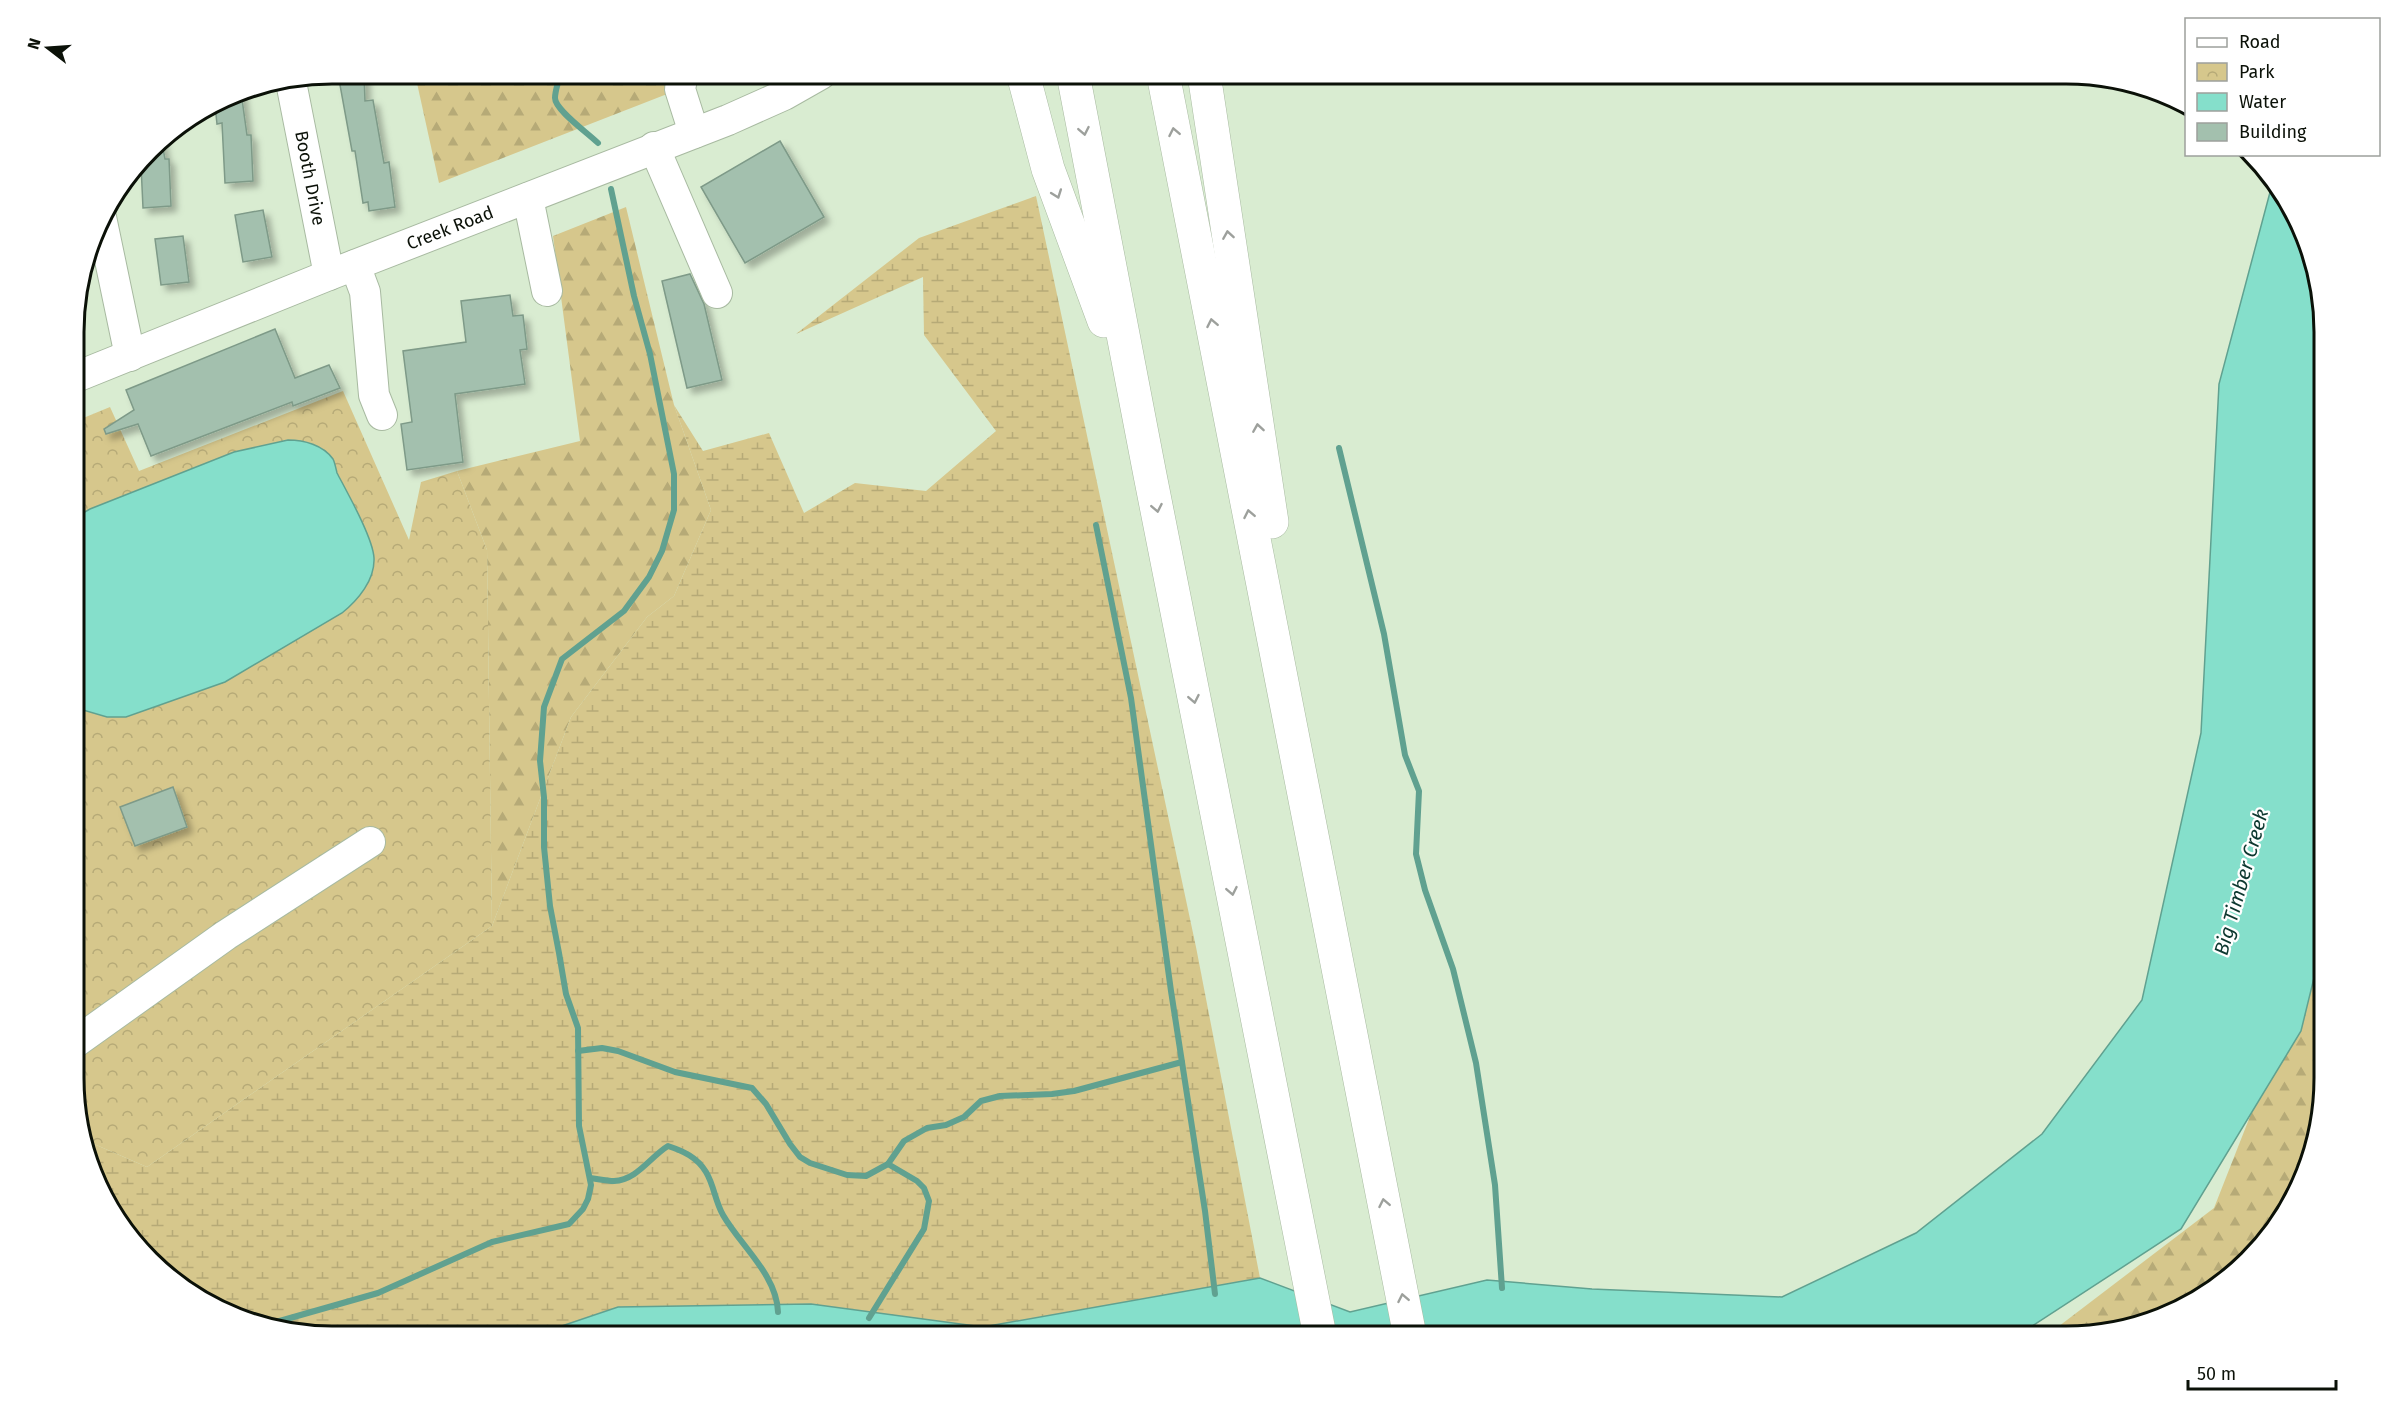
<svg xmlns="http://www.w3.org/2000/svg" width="2398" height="1410" font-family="'Fira Sans',sans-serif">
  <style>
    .forest { fill: url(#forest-firs) }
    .wetland { fill: url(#wetland-marsh) }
    .park { fill: url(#park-crowns) }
    .water { fill: #85dfcb; stroke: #60a190; stroke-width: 1.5 }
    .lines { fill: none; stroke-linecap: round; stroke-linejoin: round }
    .stream { stroke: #60a190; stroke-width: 6 }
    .building { fill: #a3c0ae; stroke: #7e9a88; stroke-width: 1.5; filter: url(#shadow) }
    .minor-casing { stroke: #a8baa1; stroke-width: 32 }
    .highway-casing { stroke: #a8baa1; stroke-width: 34 }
    .minor { stroke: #fff; stroke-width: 30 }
    .highway { stroke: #fff; stroke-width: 33 }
    .oneway { stroke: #9da09c }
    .labels { text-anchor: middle; stroke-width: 4.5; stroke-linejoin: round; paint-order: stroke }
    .street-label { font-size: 18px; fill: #0b1108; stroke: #fff }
    .water-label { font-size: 20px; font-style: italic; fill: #0d3830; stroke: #fff }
    .rim { fill: none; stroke: #0b1108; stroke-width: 3 }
  </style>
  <defs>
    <pattern id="forest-firs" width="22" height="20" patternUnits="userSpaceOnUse" patternTransform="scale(1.5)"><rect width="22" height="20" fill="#d6c78c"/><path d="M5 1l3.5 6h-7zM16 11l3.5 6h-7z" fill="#b6aa77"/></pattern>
    <pattern id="wetland-marsh" width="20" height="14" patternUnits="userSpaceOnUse" patternTransform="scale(1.5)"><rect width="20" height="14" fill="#d6c78c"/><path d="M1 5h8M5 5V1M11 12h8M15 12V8" fill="none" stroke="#b6aa77"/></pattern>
    <pattern id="park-crowns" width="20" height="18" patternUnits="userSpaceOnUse" patternTransform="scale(1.5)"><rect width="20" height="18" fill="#d6c78c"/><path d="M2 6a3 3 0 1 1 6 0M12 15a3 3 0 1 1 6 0" fill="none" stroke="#b6aa77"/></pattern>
    <filter id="shadow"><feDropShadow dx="5.5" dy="5.5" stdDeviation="3" flood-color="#0004"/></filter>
  </defs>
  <rect width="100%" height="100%" fill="#d9ecd1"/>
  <g class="forest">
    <path d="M415,74H663L680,89L439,183Z"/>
    <path d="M626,207L674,405L711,510L674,596L647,617L571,717L492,926L487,550L457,471L580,441L553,236Z"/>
    <path d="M2324,928V1094L2290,1207L2248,1261L2195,1302L2082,1336H2046L2214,1208Z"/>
  </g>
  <path class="wetland" d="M1036,196L1196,947L1260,1278L983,1327L811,1304L618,1307L532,1336H332L265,1328L203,1302L117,1221L87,1141L147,1167L492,926L571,717L647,617L674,596L711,510L674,405L703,451L769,433L804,513L855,483L926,491L996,431L924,335L923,277L796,334L919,238Z"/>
  <path class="park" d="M343,391L409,540L421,482L457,471L487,550L492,926L147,1167L87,1141L76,1111V421L110,407L139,471Z"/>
  <g class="water">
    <path d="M2273,181L2281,189L2311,250L2324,315V937L2301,1031L2181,1229L2017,1336H532L618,1307L811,1304L983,1327L1260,1278L1350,1312L1487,1280L1592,1289L1782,1297L1916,1233L2042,1134L2142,1000L2201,733L2219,384Z"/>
    <path d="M288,440C304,440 323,445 333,459C335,463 336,469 337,473C347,492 373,538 374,558C375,580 358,600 342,613L225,682L126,717H107L76,708V517L90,509L234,452Z"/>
  </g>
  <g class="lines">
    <g class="stream">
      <path d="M560,74C559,81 555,90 555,98C555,110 588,133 598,143"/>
      <path d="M1339,448L1384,634L1405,755L1419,791L1416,854L1425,890L1453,969L1476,1063L1495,1185L1502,1288"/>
      <path d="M1096,525L1131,698L1171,991L1205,1211L1215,1294"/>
      <path d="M578,1051L602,1048L618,1051L675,1072L752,1088L766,1104L790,1144L800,1157L810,1163L847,1175L866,1176L888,1164L904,1141L927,1128L946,1125L964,1117L981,1101L1000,1096L1052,1094L1074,1091L1182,1062"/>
      <path d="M590,1178C598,1179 607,1181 614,1181C637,1180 650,1157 668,1146C683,1151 697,1157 706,1172C714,1185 715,1201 723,1215C740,1245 777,1275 778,1312"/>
      <path d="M869,1318L924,1229L929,1201L924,1188L917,1181L888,1164"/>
      <path d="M262,1326L378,1293L492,1242L569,1224L583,1209L588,1199L591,1185L579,1126L578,1028L566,994L559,953L550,906L544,847V797L540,761L544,707L562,659L624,611L649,577L662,551L674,510V474L650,354L634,296L611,189"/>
    </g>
  </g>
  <g class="building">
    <path d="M338,74H364L365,101L373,100L384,163L389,162L395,207L369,211L368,202L363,203L355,151H352Z"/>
    <path d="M241,92L247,135H251L253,181L225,183L222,123L217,124L215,105L234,93Z"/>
    <path d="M161,138L165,159H169L171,206L143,208L141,165Z"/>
    <path d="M780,141L824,217L745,263L701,187Z"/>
    <path d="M263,210L272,257L243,262L235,215Z"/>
    <path d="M183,236L189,282L161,285L155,239Z"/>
    <path d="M690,274L704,304L722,380L687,388L662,281Z"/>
    <path d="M510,295L513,316L523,315L527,349L520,350L525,384L455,394L463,462L407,470L401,424L412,422L403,351L466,342L461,301Z"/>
    <path d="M275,329L295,378L329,365L340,388L293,406L292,402L151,456L138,424L106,434L104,429L134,410L126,390Z"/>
    <path d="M173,787L187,827L135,846L120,807Z"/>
  </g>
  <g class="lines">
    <g class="minor-casing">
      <g id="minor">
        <path d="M683,74L680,89L694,133"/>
        <path d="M291,82L329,275"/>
        <path d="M654,147L717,293"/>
        <path d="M528,198L547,291"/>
        <path d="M101,217L130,356"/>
        <path d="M355,265L365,292L374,395L382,415"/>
        <path d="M76,377L329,275L728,120L784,95L821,74"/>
        <path d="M76,1042L226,935L370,842"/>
      </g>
    </g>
    <g class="highway-casing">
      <g id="highway">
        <path d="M1023,74L1048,169L1104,321"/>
        <path d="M1073,74L1150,475L1320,1336"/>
        <path d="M1163,74L1410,1336"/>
        <path d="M1204,74L1272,522"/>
      </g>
    </g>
    <use href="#minor" class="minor"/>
    <use href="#highway" class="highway"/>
  </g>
  <defs><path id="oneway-chevron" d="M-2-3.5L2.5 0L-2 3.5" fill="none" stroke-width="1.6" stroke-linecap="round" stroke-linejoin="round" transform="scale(1.5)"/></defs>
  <g class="oneway">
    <use href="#oneway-chevron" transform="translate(1084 131) rotate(79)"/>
    <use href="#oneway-chevron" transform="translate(1174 132) rotate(-101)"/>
    <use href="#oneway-chevron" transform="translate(1057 194) rotate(70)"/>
    <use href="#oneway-chevron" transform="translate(1228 235) rotate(-99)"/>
    <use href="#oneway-chevron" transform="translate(1212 323) rotate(-101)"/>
    <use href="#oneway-chevron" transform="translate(1258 428) rotate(-99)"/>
    <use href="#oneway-chevron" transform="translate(1157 508) rotate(79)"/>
    <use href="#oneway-chevron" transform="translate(1249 514) rotate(-101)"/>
    <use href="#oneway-chevron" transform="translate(1194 699) rotate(79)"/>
    <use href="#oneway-chevron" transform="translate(1232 891) rotate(79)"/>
    <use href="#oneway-chevron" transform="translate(1384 1203) rotate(-101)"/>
    <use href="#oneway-chevron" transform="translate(1403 1298) rotate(-101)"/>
  </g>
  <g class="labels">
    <g class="street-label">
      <text transform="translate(310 178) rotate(79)" y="6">Booth Drive</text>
      <text transform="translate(450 228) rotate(-21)" y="6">Creek Road</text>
    </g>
    <g class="water-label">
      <text transform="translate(2241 882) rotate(-74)" y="7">Big Timber Creek</text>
    </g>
  </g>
  <path d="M0 0H2398V1410H0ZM332 84H2066A248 248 0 0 1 2314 332V1078A248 248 0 0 1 2066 1326H332A248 248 0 0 1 84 1078V332A248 248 0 0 1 332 84Z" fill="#fff" fill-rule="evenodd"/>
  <path class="rim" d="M332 84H2066A248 248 0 0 1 2314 332V1078A248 248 0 0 1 2066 1326H332A248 248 0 0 1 84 1078V332A248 248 0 0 1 332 84Z"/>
  <rect x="2185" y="18" width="195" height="138" fill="#ffffff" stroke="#9da09c" stroke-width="1.5"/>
  <rect x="2197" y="38" width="30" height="9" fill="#ffffff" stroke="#9da09c" stroke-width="1.5"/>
  <text x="2239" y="48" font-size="18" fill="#0b1108">Road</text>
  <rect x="2197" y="63" width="30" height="18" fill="url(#park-crowns)" stroke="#9da09c" stroke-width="1.5"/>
  <text x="2239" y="78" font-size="18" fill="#0b1108">Park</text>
  <rect x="2197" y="93" width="30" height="18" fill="#85dfcb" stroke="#9da09c" stroke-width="1.5"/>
  <text x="2239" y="108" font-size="18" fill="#0b1108">Water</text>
  <rect x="2197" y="123" width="30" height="18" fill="#a3c0ae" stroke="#9da09c" stroke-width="1.5"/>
  <text x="2239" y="138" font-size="18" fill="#0b1108">Building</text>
  <g transform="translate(48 48) rotate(287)" stroke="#ffffff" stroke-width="4.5" paint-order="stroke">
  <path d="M0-4.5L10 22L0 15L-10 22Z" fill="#0b1108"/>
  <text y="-9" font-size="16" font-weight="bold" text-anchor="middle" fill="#0b1108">N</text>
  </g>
  <path d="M2188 1380v9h148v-9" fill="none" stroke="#0b1108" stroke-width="3"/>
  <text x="2197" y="1380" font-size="18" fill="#0b1108" stroke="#ffffff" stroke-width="4.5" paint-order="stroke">50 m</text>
</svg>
